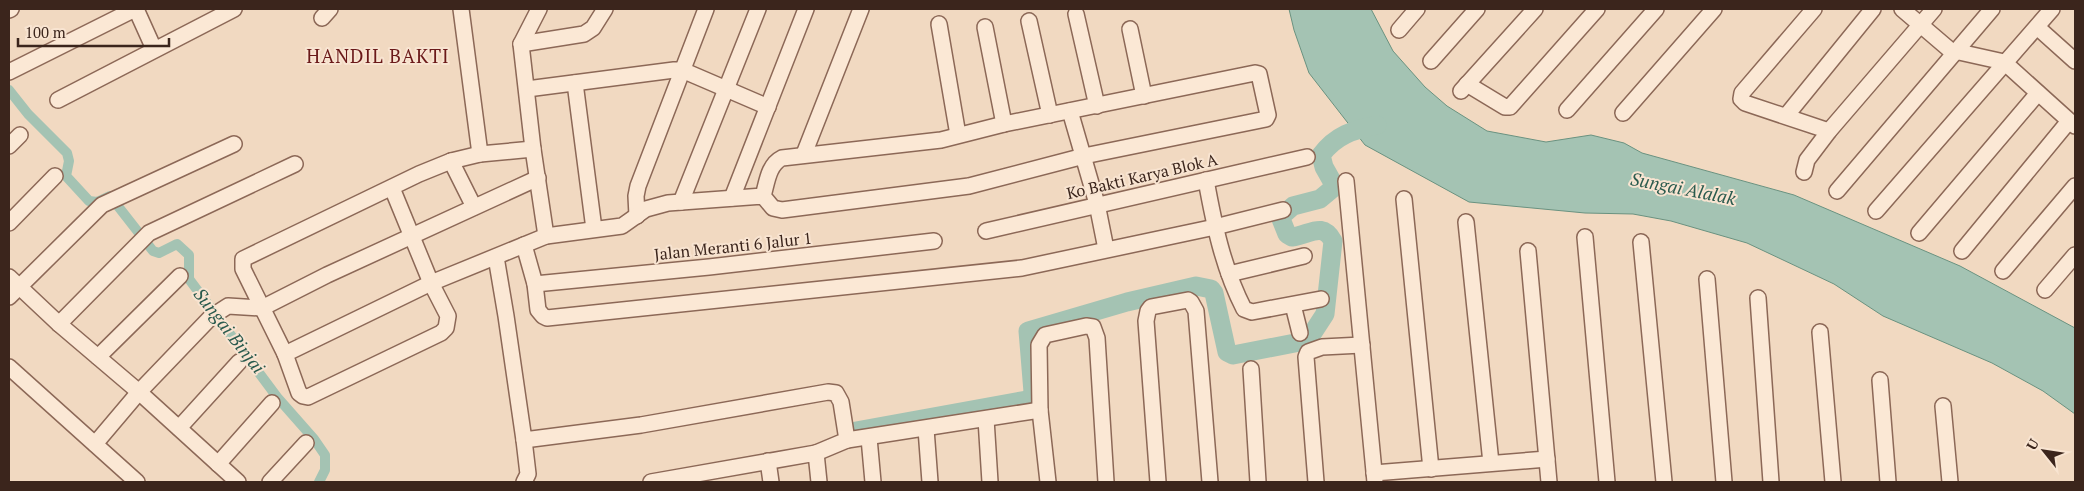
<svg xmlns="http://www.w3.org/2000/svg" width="2084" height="491" font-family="'PT Serif',serif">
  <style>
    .water { fill: #a4c3b3; stroke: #6a9280 }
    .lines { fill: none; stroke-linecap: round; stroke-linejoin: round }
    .canal { stroke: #a4c3b3; stroke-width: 10 }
    .river { stroke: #a4c3b3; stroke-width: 19 }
    .minor-casing { stroke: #8c6857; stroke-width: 18 }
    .minor { stroke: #fbe8d5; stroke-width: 15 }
    .labels { text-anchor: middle; stroke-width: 4; stroke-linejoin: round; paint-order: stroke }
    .street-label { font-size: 16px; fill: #3b251c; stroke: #f8e4d1 }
    .water-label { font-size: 18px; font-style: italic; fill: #2b5b4e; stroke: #f8e4d1 }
    .quarter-label { font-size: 19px; letter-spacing: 1px; fill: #6a1919; stroke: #f8e4d1 }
  </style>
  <rect width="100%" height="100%" fill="#f1d9c1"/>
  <path class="water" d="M1289,9H1371L1393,51L1425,87L1447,106L1487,131L1546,142L1591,135L1624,143L1642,153L1794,195L1960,266L2075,328V414L2043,391L1992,363L1883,316L1834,284L1747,243L1671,221L1633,214L1585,213L1469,202L1365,145L1309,73L1294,30Z"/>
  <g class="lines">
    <path class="canal" d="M9,90L28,114L67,153L69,161L66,176L89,201L97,202L110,196L153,251L159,253L177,244L189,255V279L277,397L314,439L325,455V470L319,482"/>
    <path class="river" d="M856,431L1027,400L1032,396L1033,392L1028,331L1127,302L1196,286L1211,289L1214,293L1227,352L1233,355L1300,342L1310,337L1325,314L1333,241C1322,221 1310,235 1292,237L1287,234L1281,219L1284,214L1293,206L1320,199L1332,189L1333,183L1324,167L1321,155C1336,135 1353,130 1377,125"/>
    <g class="minor-casing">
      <g id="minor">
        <path d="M136,9L154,49"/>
        <path d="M461,9L480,154"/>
        <path d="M539,9L521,44L533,149L546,236"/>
        <path d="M1814,9L1742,93L1741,99L1745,103L1829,131"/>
        <path d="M1902,9L1950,50L2004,62L2075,126"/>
        <path d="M9,10L11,9"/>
        <path d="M1076,14L1097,106"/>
        <path d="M322,18L330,9"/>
        <path d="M1029,21L1050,115"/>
        <path d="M939,24L958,135"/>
        <path d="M985,27L1004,124"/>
        <path d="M2037,27L2075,61"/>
        <path d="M1130,29L1144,96"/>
        <path d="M1399,30L1417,9"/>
        <path d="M521,44L584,34L593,28L605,9"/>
        <path d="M1431,61L1477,9"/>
        <path d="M9,72L135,9"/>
        <path d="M575,83L594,229"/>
        <path d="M1467,84L1505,107H1510L1597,9"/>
        <path d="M527,89L674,70H682L768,107"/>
        <path d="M1461,91L1535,9"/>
        <path d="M58,100L234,9"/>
        <path d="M1567,110L1656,9"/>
        <path d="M1070,111L1097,204L1106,249"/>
        <path d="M1623,113L1714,9"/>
        <path d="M1786,116L1873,9"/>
        <path d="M9,146L20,135"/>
        <path d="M804,154L861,9"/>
        <path d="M451,161L474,207"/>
        <path d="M1804,172L1807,160L1829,131L1934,9"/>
        <path d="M1206,180C1214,224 1223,268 1244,309L1252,312L1321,299"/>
        <path d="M1346,181L1375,482"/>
        <path d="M392,188L431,283L448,316L446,328L441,333L308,397L303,396L299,393L285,354L243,269V259L419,174L451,161L480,154L533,149"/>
        <path d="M1837,191L1992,9"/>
        <path d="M732,198L806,9"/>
        <path d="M1404,199L1431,469"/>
        <path d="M681,202L758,9"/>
        <path d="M1876,211L2052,9"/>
        <path d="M637,216L636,196L638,186L706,9"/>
        <path d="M1466,222L1491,463"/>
        <path d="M9,223L55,176"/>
        <path d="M986,231L1307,157"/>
        <path d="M1919,233L2038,93"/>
        <path d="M1585,237L1607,482"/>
        <path d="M1641,242L1664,482"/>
        <path d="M524,245L535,284L538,310L543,316L547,318L1022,268L1215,227L1283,210"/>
        <path d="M1528,251L1549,482"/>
        <path d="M1962,251L2069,121"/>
        <path d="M496,257L506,316L524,440L641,425L828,392L836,393L841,402L847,440L816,453"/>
        <path d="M2003,271L2075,186"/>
        <path d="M1229,274L1304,256"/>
        <path d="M9,277L59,324L139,392L238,482"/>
        <path d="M1707,279L1724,482"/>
        <path d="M535,284L709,267L934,241"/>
        <path d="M2045,290L2075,255"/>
        <path d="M9,297L102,205L234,144"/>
        <path d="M1758,298L1771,482"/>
        <path d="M1293,305L1300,333"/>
        <path d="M59,324L149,233L295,164"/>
        <path d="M1820,332L1833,482"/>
        <path d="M285,354L431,283L546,236L622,226L646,209L668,203L763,196L773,208L782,210L969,186L1084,156L1266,119L1268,115L1259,74L1255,73L1004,124L941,140L782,158C768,165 767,183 763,196"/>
        <path d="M98,357L180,276"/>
        <path d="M9,367L137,482"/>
        <path d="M1251,369L1258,482"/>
        <path d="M1880,380L1888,482"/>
        <path d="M1943,406L1950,482"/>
        <path d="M986,419L990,482"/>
        <path d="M179,428L239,362"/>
        <path d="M926,429L930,482"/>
        <path d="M869,438L873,482"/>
        <path d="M524,440L528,474L524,482"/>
        <path d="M847,440L1040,410"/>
        <path d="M95,444L139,392L211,317L228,306L262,308L327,275L538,178"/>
        <path d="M768,461L771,482"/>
        <path d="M218,464L272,403"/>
        <path d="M1374,473L1547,459"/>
        <path d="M270,482L306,443"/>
        <path d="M651,482L816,453L819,482"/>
        <path d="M1048,482L1040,410L1039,345L1045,335L1086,326L1093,327L1097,338L1106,482"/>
        <path d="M1158,482L1146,321L1148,311L1151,307L1188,300L1191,302L1196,311L1210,482"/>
        <path d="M1316,482L1306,357L1308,352L1322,347L1362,345"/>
      </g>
    </g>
    <use href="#minor" class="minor"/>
  </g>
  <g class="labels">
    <g class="street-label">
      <text transform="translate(1142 176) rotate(-13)" y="6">Ko Bakti Karya Blok A</text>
      <text transform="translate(733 246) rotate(-6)" y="6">Jalan Meranti 6 Jalur 1</text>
    </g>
    <g class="water-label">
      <text transform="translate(1683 189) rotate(11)" y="6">Sungai Alalak</text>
      <text transform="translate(229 331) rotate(52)" y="6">Sungai Binjai</text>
    </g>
    <g class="quarter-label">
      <text x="378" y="63">HANDIL BAKTI</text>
    </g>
  </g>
  <rect width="2084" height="491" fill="none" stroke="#3b251c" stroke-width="20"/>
  <g transform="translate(2044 451) rotate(300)" stroke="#f8e4d1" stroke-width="4" paint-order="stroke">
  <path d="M0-4L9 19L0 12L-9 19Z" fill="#3b251c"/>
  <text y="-8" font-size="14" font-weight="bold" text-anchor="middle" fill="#3b251c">U</text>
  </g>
  <path d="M18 38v8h151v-8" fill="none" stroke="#3b251c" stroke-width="2.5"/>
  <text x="25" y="38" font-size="15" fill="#3b251c" stroke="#f8e4d1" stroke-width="4" paint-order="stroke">100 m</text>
</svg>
